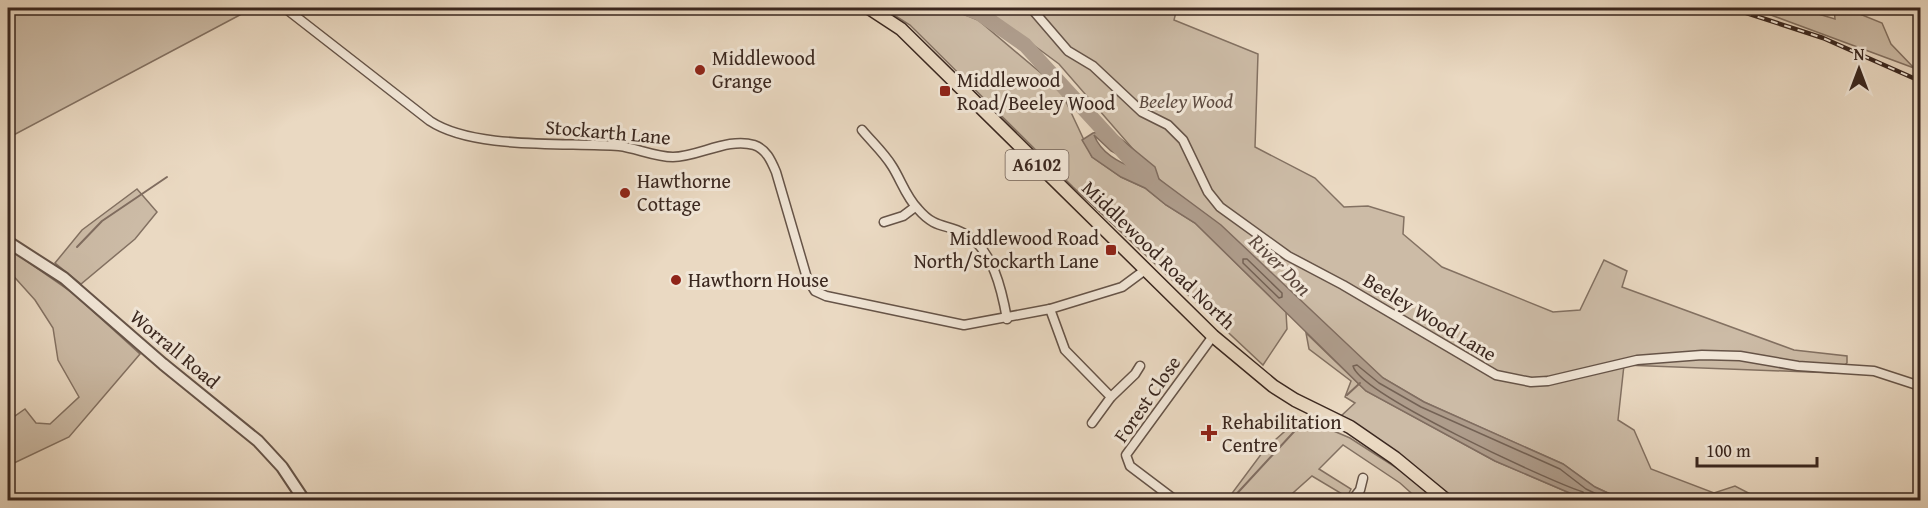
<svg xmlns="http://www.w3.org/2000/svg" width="1928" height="508" font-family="'Gentium Book Plus',serif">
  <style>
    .green { fill: #ccbba6; stroke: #837162; stroke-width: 1.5 }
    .water { fill: #ae9c8b; stroke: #806d60; stroke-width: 1.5; fill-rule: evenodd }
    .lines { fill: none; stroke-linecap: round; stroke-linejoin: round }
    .shore { stroke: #746255; stroke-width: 1.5 }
    .stream { stroke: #806d60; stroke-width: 2 }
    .river { stroke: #ae9c8b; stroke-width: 15 }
    .minor-casing { stroke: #665448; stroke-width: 11 }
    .tertiary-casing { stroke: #665448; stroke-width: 14 }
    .primary-casing { stroke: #3a271f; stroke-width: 15 }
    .minor { stroke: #f1e6d7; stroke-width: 8 }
    .tertiary { stroke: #f1e6d7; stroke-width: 10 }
    .primary { stroke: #ead9c2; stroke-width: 12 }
    .rail-casing { stroke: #3a271f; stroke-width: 4.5 }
    .rail { stroke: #f1e6d7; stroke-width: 2; stroke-dasharray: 7; stroke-linecap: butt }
    .poi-dot { fill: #8f2418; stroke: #f1e6d7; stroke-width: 2 }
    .labels { text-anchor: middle; stroke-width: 6; stroke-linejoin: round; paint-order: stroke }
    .shield { fill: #f1e6d7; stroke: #716056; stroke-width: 1.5 }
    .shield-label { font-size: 18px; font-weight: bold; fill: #3a271f }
    .poi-label { font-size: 20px; fill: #3a271f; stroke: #f1e6d7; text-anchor: start }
    .park-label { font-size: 20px; font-style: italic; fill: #5e4c41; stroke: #f1e6d7 }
    .street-label { font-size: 20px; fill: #3a271f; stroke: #f1e6d7 }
    .water-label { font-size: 21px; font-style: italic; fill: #5d4a3f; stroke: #f1e6d7 }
  </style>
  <rect width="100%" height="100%" fill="#ead9c2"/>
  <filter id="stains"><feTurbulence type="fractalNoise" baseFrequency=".00333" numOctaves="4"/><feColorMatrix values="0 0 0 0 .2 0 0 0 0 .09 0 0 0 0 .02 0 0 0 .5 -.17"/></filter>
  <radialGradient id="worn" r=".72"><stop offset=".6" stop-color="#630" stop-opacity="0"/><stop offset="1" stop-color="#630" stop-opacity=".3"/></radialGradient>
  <g class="green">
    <path d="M8,8H253L8,138Z"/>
    <path d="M883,8H948L978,20L1060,89L1092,157L1121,177L1145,188L1166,205L1195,223L1286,312L1287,329L1263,365L1073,187L910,25Z"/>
    <path d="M1001,8L1037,10L1038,8H1177L1174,20L1258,54L1255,147L1315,178L1344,207L1368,206L1404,217L1403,234L1442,267L1553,312L1580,310L1604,260L1627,271L1622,287L1794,350L1847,356V363L1834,373L1624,365L1618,420L1634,430L1651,469L1714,493L1735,486L1762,500H1623L1595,487L1563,464L1424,402L1383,378L1159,179L1059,64L993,15Z"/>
    <path d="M1752,8H1798L1835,19L1834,8H1845L1882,23L1891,44L1914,68Z"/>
    <path d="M137,189L157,212L135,239L81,284L55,263L82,230Z"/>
    <path d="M8,248L74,294L140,354L69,437L12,464L8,456V421L25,409L36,423L50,424L79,397L58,360L53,328L35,300L8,270Z"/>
    <path d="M1306,333L1366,391L1495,461L1586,500H1452L1402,458L1340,417L1355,403L1345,397L1351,381L1309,349Z"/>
    <path d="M1301,417L1350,438L1403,472L1437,500H1419L1400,483L1343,445L1319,469L1351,489L1347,497L1312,476L1285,500H1227L1265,449Z"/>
  </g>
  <path class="water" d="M1110,130L1155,167L1159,179L1221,225L1383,378L1424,402L1563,464L1595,487L1623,500H1586L1495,461L1366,391L1195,223L1166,205L1145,188L1121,177L1092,157L1082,140L1093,133ZM1094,135L1111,151L1128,160L1136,169C1118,162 1101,153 1094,135Z"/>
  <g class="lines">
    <g class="shore">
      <path d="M1243,259H1247L1282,293V297L1279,298L1243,263Z"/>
      <path d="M1586,500L1583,492C1549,481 1360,394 1353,366L1357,365L1379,383L1421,407L1560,469L1586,489L1609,500"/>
    </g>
    <g class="stream">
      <path d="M77,247L102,221L167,177"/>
      <path d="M1347,395L1360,383"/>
      <path d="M1231,500L1302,423"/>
    </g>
    <path class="river" d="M965,8L979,13L1025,45L1149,180"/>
    <g class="minor-casing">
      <g id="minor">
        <path d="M285,8L430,121C474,150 565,142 619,146C636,148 655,157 673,157C698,157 728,137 754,145C766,149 771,160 776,172L807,278L815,291L826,296L964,325L1050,309L1122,287L1145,270"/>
        <path d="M1031,8L1068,51L1093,66L1142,112L1168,125L1183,140L1208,192L1220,207L1288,256L1343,285L1496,375L1531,382L1548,381L1637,360L1702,355L1740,356L1798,366L1874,371L1920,386"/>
        <path d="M862,130C872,142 884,153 892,166C901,180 906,197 918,209C936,230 946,223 965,234C993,249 1002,291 1007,319"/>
        <path d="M884,222L903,216L915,207"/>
        <path d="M1050,309L1065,350L1111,397"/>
        <path d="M1092,423L1111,397L1135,374L1140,366"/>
        <path d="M1175,500L1130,466L1126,455L1213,336"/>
        <path d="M1352,500L1360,490L1363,478"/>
      </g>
    </g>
    <g class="tertiary-casing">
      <path id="tertiary" d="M8,242L64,278L163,364L258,441L282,467L304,500"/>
    </g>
    <g class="primary-casing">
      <path id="primary" d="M869,8L901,29L1213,336L1273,386L1295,400L1350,427L1395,458L1446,500"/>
    </g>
    <use href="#minor" class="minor"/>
    <use href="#tertiary" class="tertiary"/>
    <use href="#primary" class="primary"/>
    <g class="rail-casing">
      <path id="rail" d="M1731,8L1823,38L1920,81"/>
    </g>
    <use href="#rail" class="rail"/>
  </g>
  <g class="poi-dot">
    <circle cx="700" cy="70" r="6"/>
    <rect x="939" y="85" width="12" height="12" rx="3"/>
    <circle cx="625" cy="193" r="6"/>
    <rect x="1105" y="244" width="12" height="12" rx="3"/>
    <circle cx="676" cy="280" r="6"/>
    <path d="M1206 424h6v6h6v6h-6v6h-6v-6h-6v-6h6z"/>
  </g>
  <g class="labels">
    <rect class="shield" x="1005.5" y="150" width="63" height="30" rx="4.5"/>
    <g class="shield-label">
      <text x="1037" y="171">A6102</text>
    </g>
    <g class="poi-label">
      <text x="712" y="65">Middlewood<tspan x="712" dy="23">Grange</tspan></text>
      <text x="957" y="87">Middlewood<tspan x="957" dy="23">Road/Beeley Wood</tspan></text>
      <text x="637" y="188">Hawthorne<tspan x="637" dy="23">Cottage</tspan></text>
      <text x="1099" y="245" text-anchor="end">Middlewood Road<tspan x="1099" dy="23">North/Stockarth Lane</tspan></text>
      <text x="688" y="287">Hawthorn House</text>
      <text x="1222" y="429">Rehabilitation<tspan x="1222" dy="23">Centre</tspan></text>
    </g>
    <g class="park-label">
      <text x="1186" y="108">Beeley Wood</text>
    </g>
    <g class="street-label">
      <text transform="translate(608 132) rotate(5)" y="7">Stockarth Lane</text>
      <text transform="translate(1159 255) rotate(44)" y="7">Middlewood Road North</text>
      <text transform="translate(1430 317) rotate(31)" y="7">Beeley Wood Lane</text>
      <text transform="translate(175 349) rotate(40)" y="7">Worrall Road</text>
      <text transform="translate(1147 399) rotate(-55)" y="7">Forest Close</text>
    </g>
    <g class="water-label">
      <text transform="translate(1280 265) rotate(45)" y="7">River Don</text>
    </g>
  </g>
  <rect width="1928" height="508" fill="none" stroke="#ead9c2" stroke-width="30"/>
  <rect x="9" y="9" width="1910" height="490" fill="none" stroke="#3a271f" stroke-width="3"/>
  <rect x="15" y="15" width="1898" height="478" fill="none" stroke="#3a271f" stroke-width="1.5"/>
  <g transform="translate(1859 69)" stroke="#f1e6d7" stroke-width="4.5" paint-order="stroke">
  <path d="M0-4.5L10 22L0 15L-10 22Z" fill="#3a271f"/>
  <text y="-9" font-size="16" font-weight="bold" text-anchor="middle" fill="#3a271f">N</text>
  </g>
  <path d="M1697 457v9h120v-9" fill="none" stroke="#3a271f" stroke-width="3"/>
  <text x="1706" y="457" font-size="18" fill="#3a271f" stroke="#f1e6d7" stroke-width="4.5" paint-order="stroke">100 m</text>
  <rect width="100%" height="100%" filter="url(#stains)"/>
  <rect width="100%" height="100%" fill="url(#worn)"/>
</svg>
